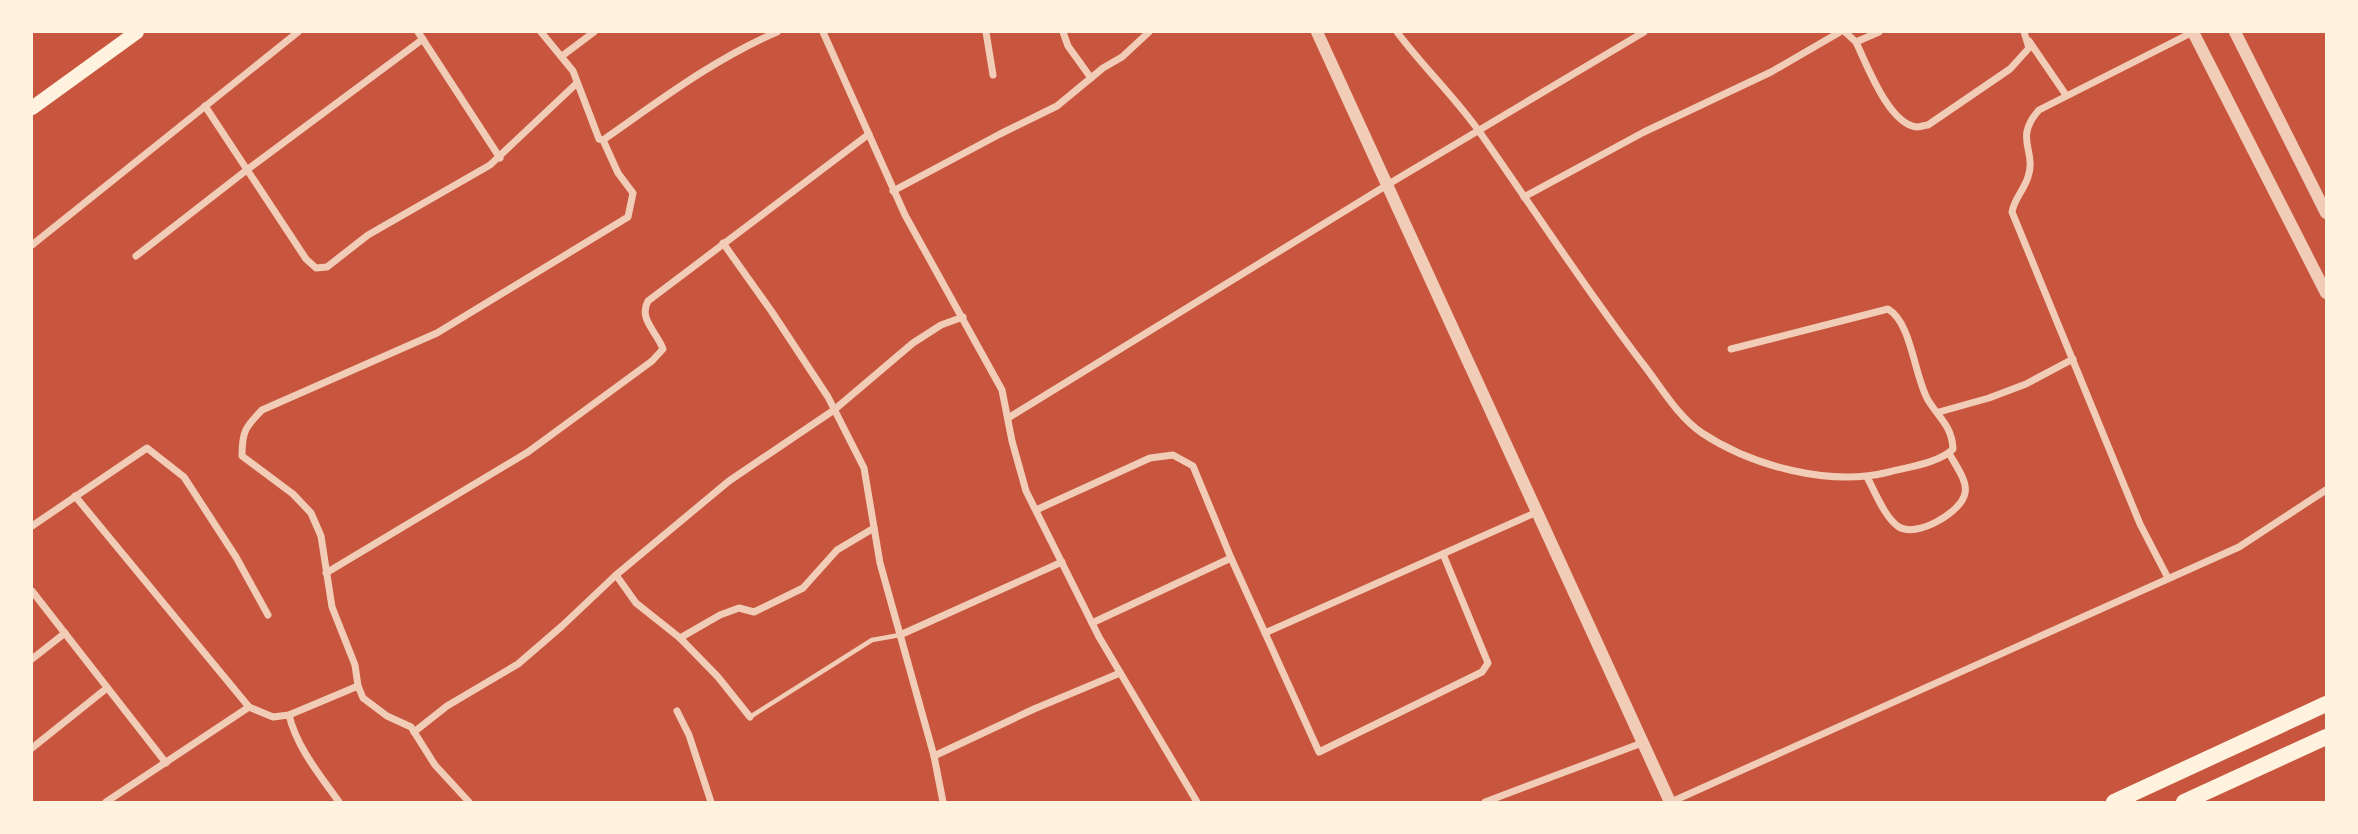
<svg xmlns="http://www.w3.org/2000/svg" width="2358" height="834" font-family="Manrope,sans-serif">
  <style>
    .lines { fill: none; stroke-linecap: round; stroke-linejoin: round }
    .service { stroke: #f1ccb7; stroke-width: 4.5 }
    .minor { stroke: #f1ccb7; stroke-width: 7 }
    .tertiary { stroke: #f1ccb7; stroke-width: 12 }
    .primary { stroke: #fff3e0; stroke-width: 14 }
    .trunk { stroke: #fff3e0; stroke-width: 16 }
  </style>
  <rect width="100%" height="100%" fill="#c8553d"/>
  <g class="lines">
    <path class="service" d="M750,717L872,640L900,635"/>
    <g class="minor">
      <path d="M418,32L500,158"/>
      <path d="M823,32L905,215L1002,390L1012,441L1026,491L1099,637L1197,802"/>
      <path d="M986,32L993,75"/>
      <path d="M1063,32L1068,46L1091,78"/>
      <path d="M1397,32C1423,67 1456,98 1481,134C1535,211 1586,290 1643,364C1661,387 1678,417 1702,433C1752,466 1830,487 1889,472C1908,467 1939,463 1953,449C1952,426 1939,418 1928,400C1914,376 1912,323 1888,309L1731,349"/>
      <path d="M1845,32L1856,42L1879,32"/>
      <path d="M2029,41L2066,95"/>
      <path d="M1856,42C1866,63 1889,125 1917,127C1918,127 1927,125 1928,125L2010,69L2029,48L2024,32"/>
      <path d="M562,56L594,32"/>
      <path d="M205,106L306,259L316,268L327,267L368,235L490,165L577,83"/>
      <path d="M603,140C659,101 714,59 777,32"/>
      <path d="M893,191L1000,134L1057,106L1103,68L1122,57L1149,32"/>
      <path d="M1524,197L1644,132L1771,72L1840,32"/>
      <path d="M723,243L772,312L828,397L864,468L880,563L934,756L943,802"/>
      <path d="M32,245L298,32"/>
      <path d="M136,256L248,169L423,39"/>
      <path d="M1939,412L1989,398L2026,384L2073,359"/>
      <path d="M1008,418L1387,185L1644,32"/>
      <path d="M1867,477C1875,492 1885,518 1899,527C1917,538 1962,512 1965,493C1968,481 1954,463 1949,453"/>
      <path d="M75,496L249,707"/>
      <path d="M1036,510L1150,458L1173,455L1193,466L1231,558L1319,752L1482,672L1488,663L1443,554"/>
      <path d="M32,526L147,448L184,477L236,557L268,615"/>
      <path d="M326,573L528,452L652,361L663,349C657,332 638,319 648,301L869,134"/>
      <path d="M616,575L636,603L680,638L718,677L750,717"/>
      <path d="M2168,578L2140,524L2012,212C2014,199 2024,190 2028,177C2037,150 2013,139 2039,110L2193,32"/>
      <path d="M32,591L166,763"/>
      <path d="M1092,623L1231,558"/>
      <path d="M1265,633L1537,512"/>
      <path d="M900,635L1062,562"/>
      <path d="M680,638L720,615L739,608L754,612L803,588L837,550L874,528"/>
      <path d="M32,659L65,633"/>
      <path d="M677,711L689,735L711,802"/>
      <path d="M289,715C297,748 320,775 339,802"/>
      <path d="M414,732L447,706L518,664L562,626L616,575L729,481L834,410L913,343L941,325L963,317"/>
      <path d="M32,748L107,688"/>
      <path d="M934,756L1034,709L1120,673"/>
      <path d="M106,802L249,707L273,717L289,715L358,686"/>
      <path d="M469,802L435,765L411,727L387,716L363,698L358,686L355,665L332,607L321,536L311,513L293,494L242,456C242,432 245,427 262,410L437,333L628,217L633,193L618,173L603,140L599,139L573,71L541,32"/>
      <path d="M1485,802L1642,743"/>
      <path d="M1671,802L2239,547L2326,490"/>
    </g>
    <g class="tertiary">
      <path d="M1317,32L1670,802"/>
      <path d="M2193,32L2326,293"/>
      <path d="M2235,32L2326,213"/>
    </g>
    <path class="primary" d="M32,108L137,32"/>
    <g class="trunk">
      <path d="M2114,802L2326,704"/>
      <path d="M2184,802L2326,737"/>
    </g>
  </g>
  <rect width="2358" height="834" fill="none" stroke="#fff3e0" stroke-width="66"/>
</svg>
